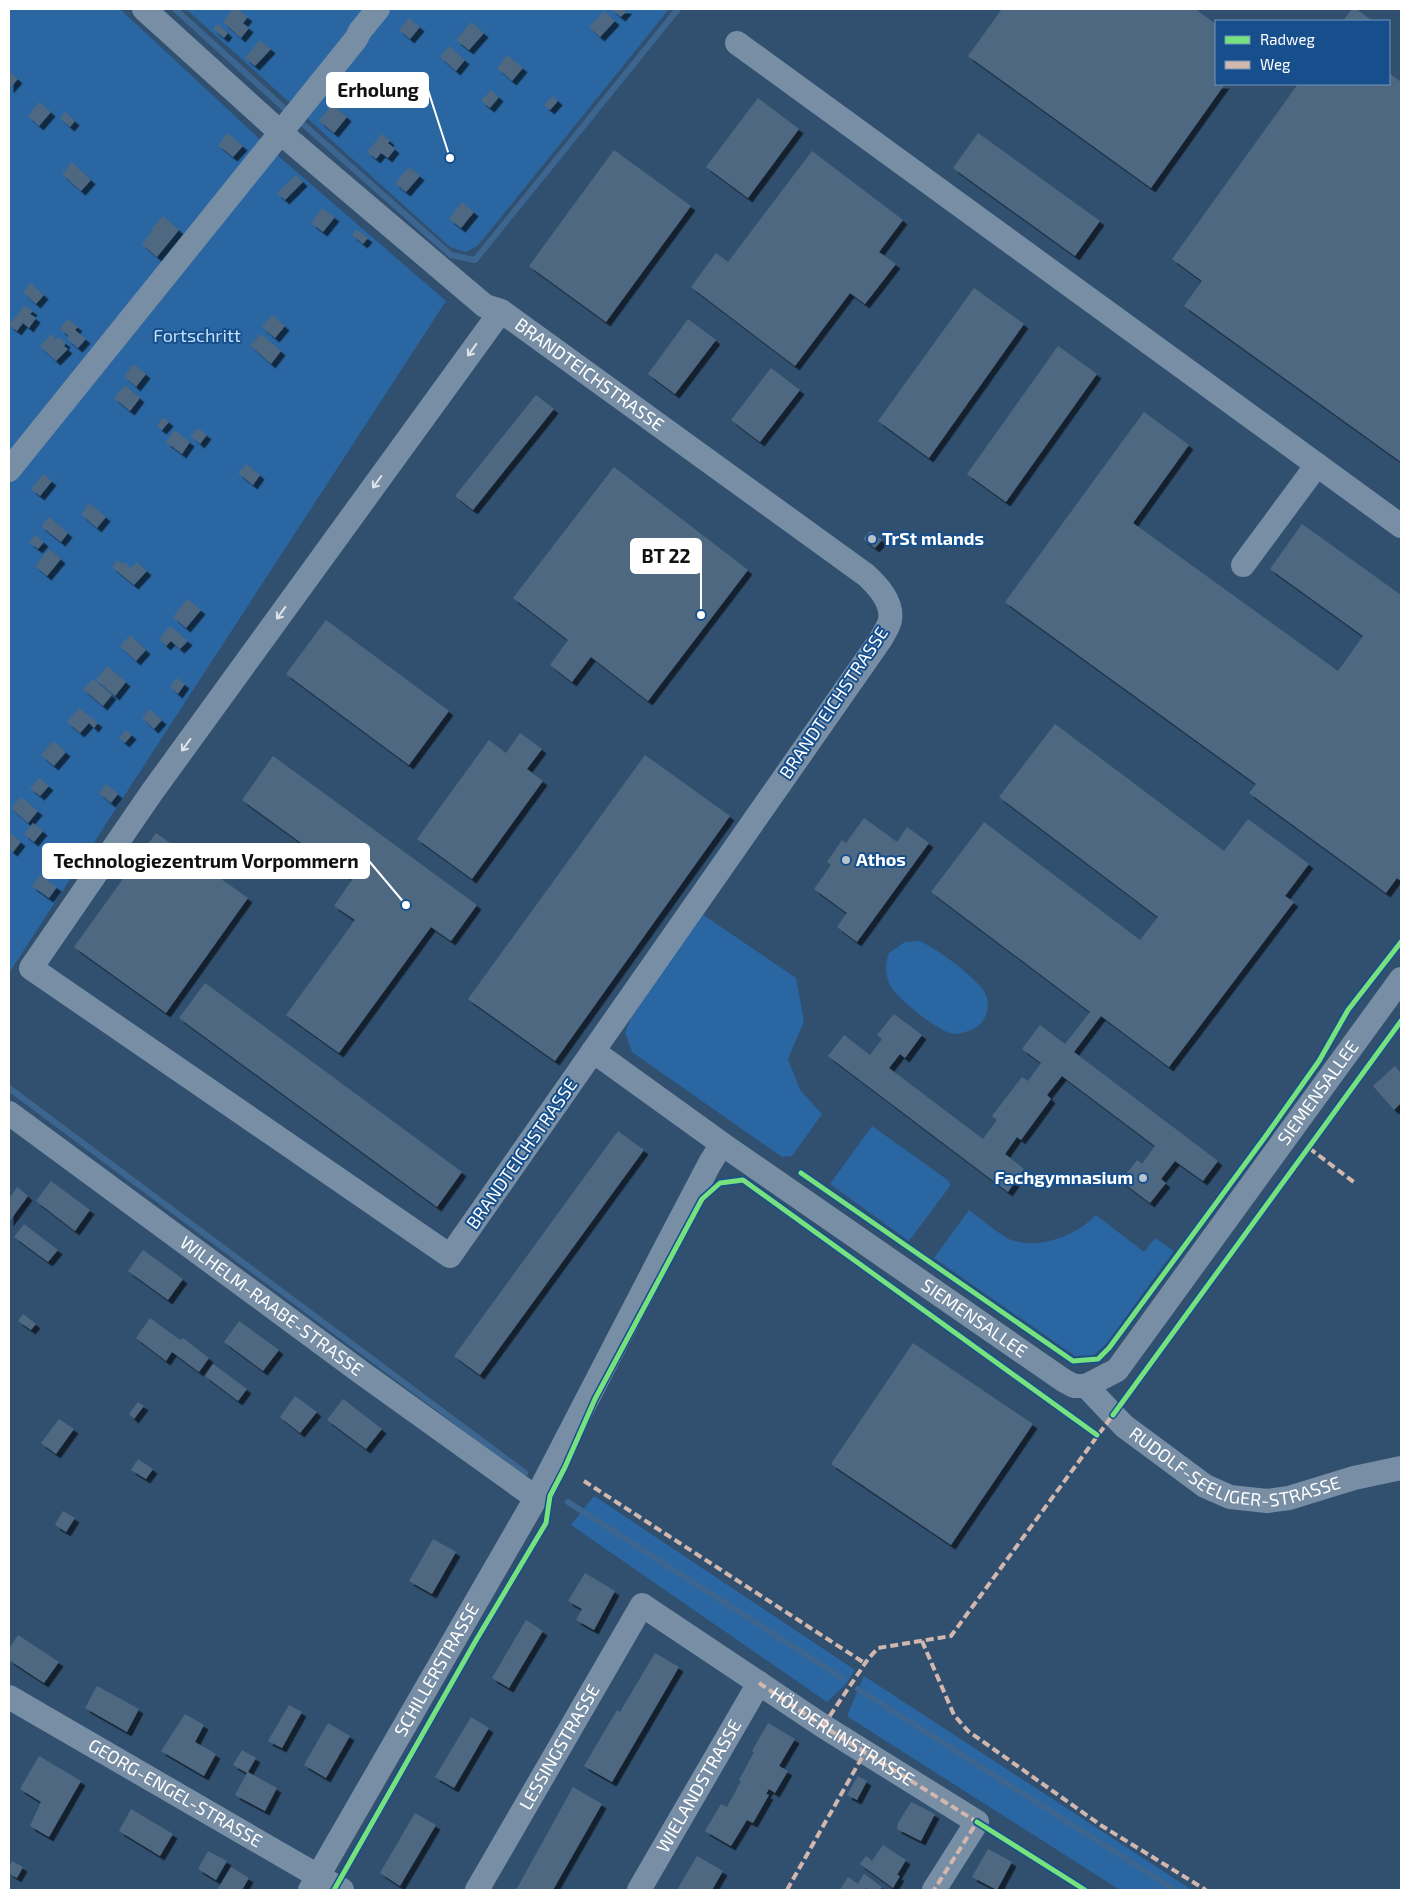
<svg xmlns="http://www.w3.org/2000/svg" width="1410" height="1899" font-family="'Exo 2',sans-serif">
  <style>
    .green { fill: #2966a2 }
    .lines { fill: none; stroke-linecap: round; stroke-linejoin: round }
    .stream { stroke: #3c6590; stroke-width: 6 }
    .building { fill: #4f6882; filter: url(#shadow) }
    .minor { stroke: #788ea5; stroke-width: 24 }
    .quiet { stroke: #d1b7ad; stroke-width: 4; stroke-dasharray: 8 4; stroke-linecap: butt }
    .cycleway-casing { stroke: #164f8b; stroke-width: 8 }
    .cycleway { stroke: #77e17e; stroke-width: 5 }
    .oneway { stroke: #dde3e8 }
    .poi-dot { fill: #b7c2cd; stroke: #164f8b; stroke-width: 2 }
    .labels { text-anchor: middle; stroke-width: 4; stroke-linejoin: round; paint-order: stroke }
    .park-label { font-size: 18px; fill: #c5e0fb; stroke: #164f8b }
    .street-label { font-size: 18px; fill: #fff; stroke: #164f8b }
    .poi-label { font-size: 18px; font-weight: bold; fill: #fff; stroke: #164f8b; text-anchor: start }
    .leader { fill: none; stroke: #fff; stroke-width: 2 }
    .callout-dot { fill: #fff; stroke: #164f8b; stroke-width: 2 }
    .callout { fill: #fff; stroke: #fff; stroke-width: 2 }
    .callout-label { font-size: 19px; text-anchor: middle; font-weight: bold; fill: #111 }
  </style>
  <defs>
    <filter id="shadow"><feDropShadow dx="4.5" dy="4.5" stdDeviation="0" flood-color="#0009"/></filter>
  </defs>
  <rect width="100%" height="100%" fill="#315070"/>
  <g class="green">
    <path d="M9,9H120L268,147L446,301L9,973Z"/>
    <path d="M186,9H669L489,232L477,246L466,252L450,247Z"/>
    <path d="M702,914L796,978L804,1021L788,1059L800,1090L822,1114L792,1156L782,1157L632,1052L625,1032L634,1011Z"/>
    <path d="M920,941C937,949 976,977 985,993C990,1003 988,1013 982,1022C975,1030 965,1033 955,1034C942,1035 897,998 891,987C885,976 885,964 889,953L905,942Z"/>
    <path d="M872,1126L949,1181L950,1186L909,1241L830,1184Z"/>
    <path d="M969,1210C980,1218 1003,1238 1014,1241C1041,1249 1077,1235 1096,1215L1144,1252L1155,1238L1174,1251L1106,1344L1094,1355L1075,1356L934,1258Z"/>
    <path d="M594,1496L855,1670L846,1684L827,1702L571,1525Z"/>
    <path d="M864,1676L1192,1890H1120L853,1720L847,1716Z"/>
  </g>
  <g class="lines">
    <g class="stream">
      <path d="M175,9L285,109"/>
      <path d="M303,124L451,255L475,260L678,9"/>
      <path d="M9,1088L525,1473"/>
      <path d="M568,1502L842,1678"/>
      <path d="M858,1689L1175,1890"/>
    </g>
  </g>
  <g class="building">
    <path d="M233,9H237L248,17L243,23L249,28L241,38L223,22Z"/>
    <path d="M611,9H628L621,17Z"/>
    <path d="M1002,9H1195L1216,24V84H1225L1151,188L968,56Z"/>
    <path d="M1352,9H1356L1373,21H1343Z"/>
    <path d="M604,11L615,21L600,37L589,27Z"/>
    <path d="M409,18L420,27L410,39L399,30Z"/>
    <path d="M471,22L484,33L469,50L456,40Z"/>
    <path d="M218,24L228,33L224,38L213,29Z"/>
    <path d="M260,40L271,49L255,66L245,58Z"/>
    <path d="M449,46L465,60L456,71L440,57Z"/>
    <path d="M507,55L523,68L512,81L497,68Z"/>
    <path d="M9,71L18,79L9,89Z"/>
    <path d="M1389,73L1401,82V462L1184,306L1202,281L1172,259L1298,84H1389Z"/>
    <path d="M491,90L499,97L490,108L481,101Z"/>
    <path d="M553,96L558,101L550,110L544,105Z"/>
    <path d="M758,98L799,129L748,198L706,167Z"/>
    <path d="M39,102L51,112L39,126L28,116Z"/>
    <path d="M332,104L347,117L334,133L319,121Z"/>
    <path d="M65,112L75,121L70,127L60,118Z"/>
    <path d="M227,133L243,146L233,157L218,145Z"/>
    <path d="M978,133L1100,221L1075,256L953,168Z"/>
    <path d="M382,134L390,141L388,143L395,149L388,158L381,153L376,159L367,152Z"/>
    <path d="M614,150L691,206L606,322L529,266Z"/>
    <path d="M812,151L903,220L879,252L896,264L865,304L850,293L795,366L691,287L716,253L728,262Z"/>
    <path d="M72,162L91,180L81,191L62,174Z"/>
    <path d="M409,167L420,176L406,192L395,183Z"/>
    <path d="M296,175L303,182L285,200L277,193Z"/>
    <path d="M462,202L474,212L461,228L449,219Z"/>
    <path d="M322,208L335,217L323,232L311,223Z"/>
    <path d="M163,216L179,230L157,257L142,244L153,230L151,229Z"/>
    <path d="M356,229L368,238L363,244L352,235Z"/>
    <path d="M31,283L44,295L36,304L23,292Z"/>
    <path d="M974,288L1024,324L929,458L878,421Z"/>
    <path d="M25,305L33,311L30,314L36,318L29,328L23,323L17,331L9,325Z"/>
    <path d="M272,315L285,326L275,338L262,327Z"/>
    <path d="M68,319L78,327L75,330L86,339L78,348L67,339L69,336L60,329Z"/>
    <path d="M688,319L716,340L675,394L648,374Z"/>
    <path d="M51,334L56,339L58,337L66,343L64,346L68,349L56,361L40,346Z"/>
    <path d="M261,334L281,351L271,364L250,345Z"/>
    <path d="M1058,346L1097,374L1006,502L967,474Z"/>
    <path d="M134,364L146,374L136,387L124,376Z"/>
    <path d="M771,368L800,390L760,442L731,420Z"/>
    <path d="M125,385L140,398L130,411L114,398Z"/>
    <path d="M536,395L554,409L473,510L455,496Z"/>
    <path d="M1144,412L1189,445L1133,523L1338,671L1363,636L1270,569L1302,524L1401,595V881L1397,878L1386,893L1249,793L1256,784L1005,602Z"/>
    <path d="M163,417L169,422L162,430L157,426Z"/>
    <path d="M198,428L207,435L200,444L191,436Z"/>
    <path d="M174,430L190,442L182,454L166,442Z"/>
    <path d="M246,464L260,475L253,485L238,473Z"/>
    <path d="M614,467L748,570L648,701L591,657L572,682L550,665L568,640L513,598Z"/>
    <path d="M43,474L52,481L40,496L31,489Z"/>
    <path d="M89,503L106,517L97,528L81,514Z"/>
    <path d="M49,517L68,533L61,542L41,526Z"/>
    <path d="M870,531L882,540L875,548L863,539Z"/>
    <path d="M35,535L44,542L38,549L29,542Z"/>
    <path d="M49,549L61,559L47,576L35,566Z"/>
    <path d="M118,560L122,564L124,562L131,568L137,562L147,571L134,585L112,567Z"/>
    <path d="M187,599L201,610L186,628L173,617Z"/>
    <path d="M326,620L449,711L409,765L286,674Z"/>
    <path d="M170,626L188,641L180,649L171,641L166,646L159,639Z"/>
    <path d="M130,635L146,650L136,661L120,646Z"/>
    <path d="M107,666L126,682L115,696L96,680Z"/>
    <path d="M177,678L185,684L178,694L170,687Z"/>
    <path d="M93,679L112,695L103,706L83,689Z"/>
    <path d="M79,708L98,723L94,728L89,723L80,733L67,722Z"/>
    <path d="M149,709L162,720L154,729L142,718Z"/>
    <path d="M1055,724L1224,851L1248,819L1309,864L1285,896L1294,902L1169,1067L1101,1016L1074,1052L1218,1161L1203,1181L1175,1161L1161,1179L1166,1183L1150,1203L1121,1181L1137,1160L1142,1164L1155,1146L1062,1076L1047,1095L1051,1099L1021,1140L1017,1137L1005,1154L1024,1169L1008,1192L828,1056L844,1035L870,1055L882,1039L877,1035L894,1014L922,1035L905,1058L900,1054L889,1068L983,1139L997,1120L992,1116L1022,1077L1028,1081L1041,1063L1022,1049L1040,1025L1065,1044L1090,1012L931,892L984,822L1140,940L1158,917L999,797Z"/>
    <path d="M126,730L132,735L125,743L119,738Z"/>
    <path d="M520,733L542,749L527,769L543,781L472,879L417,839L489,740L506,753Z"/>
    <path d="M53,741L66,752L54,766L41,755Z"/>
    <path d="M645,755L730,816L555,1061L468,999Z"/>
    <path d="M273,756L477,905L451,941L431,927L339,1053L286,1015L355,920L334,906L352,880L242,800Z"/>
    <path d="M39,778L49,786L40,796L30,788Z"/>
    <path d="M106,784L118,794L111,803L99,793Z"/>
    <path d="M21,797L38,811L28,823L11,808Z"/>
    <path d="M864,818L897,842L907,827L929,843L857,942L837,927L847,913L814,889L831,865L827,862L842,840L846,843Z"/>
    <path d="M33,823L43,831L34,842L24,834Z"/>
    <path d="M9,832L21,842L13,852L9,849Z"/>
    <path d="M156,833L248,898L166,1013L74,947Z"/>
    <path d="M40,875L57,887L49,898L32,886Z"/>
    <path d="M205,983L462,1172L437,1207L179,1018Z"/>
    <path d="M1395,1066L1401,1073V1103L1394,1110L1373,1086Z"/>
    <path d="M618,1131L644,1150L480,1375L454,1356Z"/>
    <path d="M51,1181L90,1210L75,1231L36,1201Z"/>
    <path d="M17,1187L28,1196L9,1222V1199Z"/>
    <path d="M24,1224L58,1250L48,1262L14,1237Z"/>
    <path d="M143,1250L183,1279L168,1300L128,1271Z"/>
    <path d="M23,1314L36,1324L31,1330L18,1321Z"/>
    <path d="M150,1318L180,1340L183,1338L209,1358L199,1372L172,1352L166,1361L136,1338Z"/>
    <path d="M239,1321L279,1350L263,1371L224,1342Z"/>
    <path d="M913,1343L1033,1424L951,1545L831,1464Z"/>
    <path d="M213,1364L247,1389L238,1401L205,1376Z"/>
    <path d="M295,1396L317,1412L300,1433L280,1417Z"/>
    <path d="M343,1399L382,1429L366,1449L327,1420Z"/>
    <path d="M138,1402L144,1406L134,1419L129,1414Z"/>
    <path d="M59,1419L74,1429L56,1454L41,1443Z"/>
    <path d="M138,1459L153,1469L146,1479L131,1470Z"/>
    <path d="M63,1511L75,1518L66,1532L55,1525Z"/>
    <path d="M433,1539L456,1552L432,1594L409,1581Z"/>
    <path d="M585,1573L615,1591L594,1630L576,1620L582,1609L568,1601Z"/>
    <path d="M526,1620L543,1631L509,1688L492,1678Z"/>
    <path d="M18,1635L59,1662L44,1683L9,1660V1649Z"/>
    <path d="M655,1653L679,1667L612,1782L584,1766L617,1710L620,1712Z"/>
    <path d="M97,1686L139,1709L127,1732L85,1708Z"/>
    <path d="M289,1705L302,1712L282,1748L268,1741Z"/>
    <path d="M185,1714L204,1725L195,1742L216,1754L204,1776L161,1751Z"/>
    <path d="M471,1717L489,1728L454,1788L435,1777Z"/>
    <path d="M328,1723L350,1736L326,1778L304,1765Z"/>
    <path d="M768,1723L795,1739L779,1766L788,1771L775,1793L769,1789L766,1794L769,1795L753,1823L747,1820L731,1846L705,1831L721,1804L727,1807L741,1781L739,1780L754,1752L752,1751Z"/>
    <path d="M242,1750L256,1758L248,1772L277,1788L265,1811L235,1795L247,1773L233,1765Z"/>
    <path d="M39,1756L81,1781L49,1837L30,1826L41,1802L20,1789Z"/>
    <path d="M858,1776L867,1781L857,1800L847,1795Z"/>
    <path d="M573,1787L602,1804L553,1890H516Z"/>
    <path d="M911,1802L935,1814L921,1841L897,1829L898,1823Z"/>
    <path d="M131,1809L173,1834L160,1856L119,1831Z"/>
    <path d="M415,1813L436,1825L400,1886L380,1873Z"/>
    <path d="M883,1845L906,1860L897,1875L900,1876L893,1888L860,1864L866,1856L872,1861Z"/>
    <path d="M988,1849L1012,1862L997,1890L972,1877Z"/>
    <path d="M208,1851L227,1861L216,1880L198,1869Z"/>
    <path d="M697,1856L723,1871L712,1890H677Z"/>
    <path d="M12,1861L23,1867L17,1878L9,1873V1867Z"/>
    <path d="M231,1867L249,1878L242,1890H217Z"/>
    <path d="M864,1874L882,1887L880,1890H869L866,1888L865,1890H840L848,1877L858,1884Z"/>
  </g>
  <g class="lines">
    <g class="minor">
      <path id="s1" d="M144,9L281,133L485,306L501,311L866,575C878,586 893,602 890,620C889,626 884,633 881,639L450,1256L31,968L152,792L501,311"/>
      <path d="M737,43L1401,526"/>
      <path d="M9,470L356,39L360,31L378,9"/>
      <path d="M1243,565L1317,465"/>
      <path d="M593,1051L722,1144"/>
      <path id="s2" d="M9,1113L362,1373L536,1498"/>
      <path id="s3" d="M1086,1386L1124,1426L1205,1486L1230,1497L1267,1501L1289,1498L1354,1478L1401,1468"/>
      <path id="s4" d="M9,1697L342,1890"/>
      <path id="s5" d="M310,1890L536,1498L667,1245L710,1163L722,1144L1063,1380L1074,1386H1086L1117,1370L1401,979"/>
      <path id="s6" d="M477,1890L642,1605L823,1726L977,1822L934,1890"/>
      <path id="s7" d="M639,1890L759,1683"/>
    </g>
    <g class="quiet">
      <path d="M1309,1148L1355,1183"/>
      <path d="M584,1481L866,1664"/>
      <path d="M922,1641L954,1715L968,1731L1102,1826L1206,1890"/>
      <path id="s8" d="M759,1683L823,1726L977,1822L934,1890"/>
      <path d="M823,1726L868,1659L878,1648L951,1636L1115,1412"/>
      <path d="M787,1890L865,1752"/>
    </g>
    <g class="cycleway-casing">
      <g id="cycleway">
        <path d="M801,1173L1073,1361L1098,1359L1109,1348L1265,1137L1319,1061L1348,1010L1401,942"/>
        <path d="M1113,1415L1401,1021"/>
        <path d="M977,1822L1085,1890"/>
        <path d="M334,1890L475,1642L546,1523L550,1496L565,1467L595,1399L702,1199L720,1183L743,1180L1097,1435"/>
      </g>
    </g>
    <use href="#cycleway" class="cycleway"/>
  </g>
  <defs><path id="oneway-shaft" d="M-6 0H5M1.5-3L5.5 0L1.5 3" fill="none" stroke-width="1.6" stroke-linecap="round" stroke-linejoin="round" transform="scale(1.25)"/></defs>
  <g class="oneway">
    <use href="#oneway-shaft" transform="translate(472 350) rotate(126)"/>
    <use href="#oneway-shaft" transform="translate(377 482) rotate(126)"/>
    <use href="#oneway-shaft" transform="translate(281 613) rotate(126)"/>
    <use href="#oneway-shaft" transform="translate(186 745) rotate(126)"/>
  </g>
  <g class="poi-dot">
    <circle cx="872" cy="539" r="5"/>
    <circle cx="846" cy="860" r="5"/>
    <circle cx="1143" cy="1178" r="5"/>
  </g>
  <g class="labels">
    <g class="park-label">
      <text x="197" y="342">Fortschritt</text>
    </g>
    <g class="street-label">
      <text dy="6" stroke="none"><textPath href="#s1" startOffset="578">BRANDTEICHSTRASSE</textPath></text>
      <text transform="translate(834 703) rotate(-56)" y="6">BRANDTEICHSTRASSE</text>
      <text dy="6" stroke="none"><textPath href="#s5" startOffset="1669">SIEMENSALLEE</textPath></text>
      <text transform="translate(522 1154) rotate(-55)" y="6">BRANDTEICHSTRASSE</text>
      <text dy="6" stroke="none"><textPath href="#s2" startOffset="326">WILHELM-RAABE-STRASSE</textPath></text>
      <text dy="6" stroke="none"><textPath href="#s5" startOffset="1159">SIEMENSALLEE</textPath></text>
      <text dy="6" stroke="none"><textPath href="#s3" startOffset="180">RUDOLF-SEELIGER-STRASSE</textPath></text>
      <text dy="6" stroke="none"><textPath href="#s5" startOffset="254">SCHILLERSTRASSE</textPath></text>
      <text dy="6" stroke="none"><textPath href="#s8" startOffset="99">HÖLDERLINSTRASSE</textPath></text>
      <text dy="6" stroke="none"><textPath href="#s6" startOffset="165">LESSINGSTRASSE</textPath></text>
      <text dy="6" stroke="none"><textPath href="#s7" startOffset="120">WIELANDSTRASSE</textPath></text>
      <text dy="6" stroke="none"><textPath href="#s4" startOffset="192">GEORG-ENGEL-STRASSE</textPath></text>
    </g>
    <g class="poi-label">
      <text x="882" y="545">TrSt mlands</text>
      <text x="856" y="866">Athos</text>
      <text x="1133" y="1184" text-anchor="end">Fachgymnasium</text>
    </g>
  </g>
  <path class="leader" d="M450 158L428 90M701 615L701 556M406 905L369 861"/>
  <g class="callout-dot">
    <circle cx="450" cy="158" r="5"/>
    <circle cx="701" cy="615" r="5"/>
    <circle cx="406" cy="905" r="5"/>
  </g>
  <g class="callout">
    <rect x="327" y="73" width="101" height="34" rx="5"/>
    <rect x="631" y="539" width="70" height="34" rx="5"/>
    <rect x="43" y="844" width="326" height="34" rx="5"/>
  </g>
  <g class="callout-label">
    <text x="378" y="97">Erholung</text>
    <text x="666" y="563">BT 22</text>
    <text x="206" y="868">Technologiezentrum Vorpommern</text>
  </g>
  <rect width="1410" height="1899" fill="none" stroke="#ffffff" stroke-width="20"/>
  <rect x="1215" y="20" width="175" height="65" fill="#164f8b" stroke="#7395b9"/>
  <rect x="1225" y="36" width="25" height="8" fill="#77e17e" stroke="#7395b9"/>
  <text x="1260" y="45" font-size="15" fill="#ffffff">Radweg</text>
  <rect x="1225" y="61" width="25" height="8" fill="#d1b7ad" stroke="#7395b9"/>
  <text x="1260" y="70" font-size="15" fill="#ffffff">Weg</text>
</svg>
